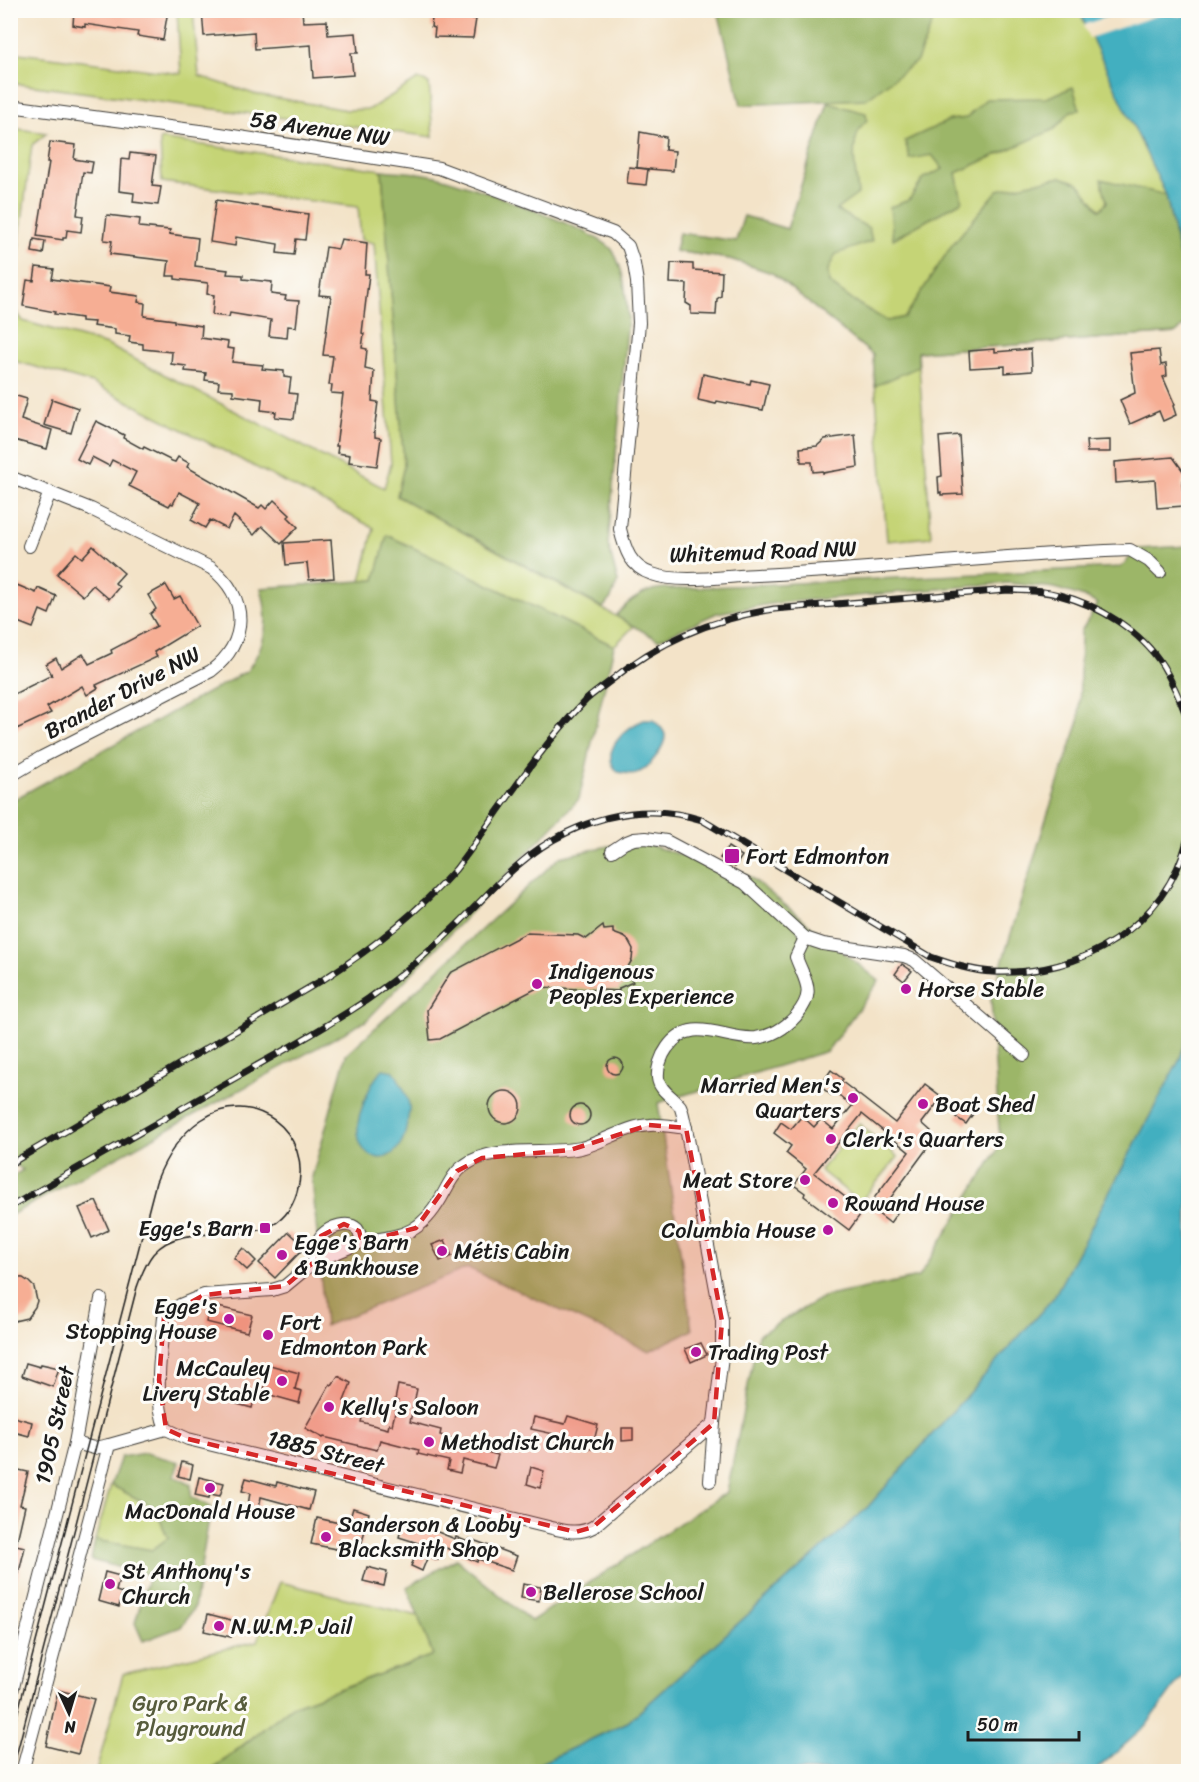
<svg xmlns="http://www.w3.org/2000/svg" width="1199" height="1782" font-family="Sriracha,sans-serif">
  <style>
    .green { fill: #c5d476; stroke: #707849; stroke-width: 1.5 }
    .forest { fill: #9cb667; stroke: #5c6942; stroke-width: 1.5 }
    .water { fill: #42afc0; stroke: #2f666e; stroke-width: 1.5 }
    .pier { fill: #f3e3c8 }
    .building { fill: #f6ae94 }
    .lines { fill: none; stroke-linecap: round; stroke-linejoin: round }
    .street-casing { stroke: #3c3a36; stroke-width: 14 }
    .street { stroke: #fff; stroke-width: 12 }
    .tram { stroke: #1c1c1c; stroke-width: 1.5 }
    .rail-casing { stroke: #1c1c1c; stroke-width: 7 }
    .rail { stroke: #fdfcf7; stroke-width: 4.5; stroke-dasharray: 14; stroke-linecap: butt }
    .marked { fill: #d62828; fill-opacity: 0.2; stroke: #d62828; stroke-width: 4.5; stroke-dasharray: 12 8; stroke-linejoin: round }
    .poi-dot { fill: #b5179e; stroke: #fdfcf7; stroke-width: 2 }
    .labels { text-anchor: middle; stroke-width: 6; stroke-linejoin: round; paint-order: stroke }
    .street-label { font-size: 22px; fill: #1c1c1c; stroke: #fdfcf7 }
    .poi-label { font-size: 22px; fill: #1c1c1c; stroke: #fdfcf7; text-anchor: start }
    .park-label { font-size: 22px; fill: #575c3c; stroke: #fdfcf7 }
  </style>
  <rect width="100%" height="100%" fill="#fdfcf7"/>
  <filter id="ink" filterUnits="userSpaceOnUse"><feTurbulence type="fractalNoise" baseFrequency=".0167" numOctaves="2"/><feDisplacementMap in="SourceGraphic" scale="12" xChannelSelector="R" yChannelSelector="G"/><feConvolveMatrix kernelMatrix="1 2 1 2 8 2 1 2 1" color-interpolation-filters="sRGB"/></filter>
  <filter id="wash" filterUnits="userSpaceOnUse"><feTurbulence type="fractalNoise" baseFrequency=".008" numOctaves="4" result="noise"/><feDisplacementMap in="SourceGraphic" scale="24" xChannelSelector="R" yChannelSelector="G"/><feGaussianBlur stdDeviation="1.35" result="paint"/><feColorMatrix in="noise" values="0 0 0 0 0 0 0 0 0 0 0 0 0 0 0 0 0 1.4 0 .05"/><feComposite in="paint" operator="in"/></filter>
  <g filter="url(#wash)">
    <rect width="100%" height="100%" fill="#f3e3c8"/>
    <g class="green">
      <path d="M177,11H193L199,76L254,94L347,110L370,109L418,79L429,83L433,137L11,83V52L181,74Z"/>
      <path d="M858,11H1079L1166,195L1188,322L1176,333L918,352L931,537L887,541L873,355L772,273L730,259L675,251L679,233L736,241L744,216L787,229Z"/>
      <path d="M11,128L47,133L32,145L11,304L23,321L107,345L384,488L391,464L374,243L361,240L358,207L162,182L160,139L382,170L404,466L397,496L634,626L614,646L387,535L375,580L361,581L374,528L92,383L11,360Z"/>
      <path d="M859,1124L898,1157L860,1202L820,1170Z"/>
      <path d="M111,1485L155,1508L168,1538L152,1550L95,1540Z"/>
      <path d="M280,1582L418,1616L433,1655L292,1706L210,1771L96,1772L123,1674L257,1641Z"/>
    </g>
    <g class="forest">
      <path d="M718,11V10L937,11L917,61L866,99L741,105Z"/>
      <path d="M1073,87L1080,110L1071,111L1055,129L956,173L962,201L893,239L890,207L909,200L924,178L943,169L932,155L910,159L905,141L950,120L966,118L986,99L1046,98Z"/>
      <path d="M828,103L866,113L867,120C847,137 856,171 858,194L836,210L869,228L872,241L836,254L828,270L829,283L855,302L887,321L905,317L952,245L998,190L1061,177L1078,183L1100,210L1107,202L1101,179L1166,195L1188,295V322L1176,333L918,352V367L875,386L873,355L772,273L730,259L675,251L679,233L736,241L744,216L787,229Z"/>
      <path d="M382,170C399,172 419,172 436,176C465,184 601,231 613,251C625,272 626,295 628,318L608,544L618,582L611,598L603,608L397,496L404,465Z"/>
      <path d="M387,535L614,646L579,799L366,1021L11,1215V1177L23,1170L10,1161L11,801L247,671C267,643 270,622 261,588L375,580Z"/>
      <path d="M1188,546V1033L1180,1059L1054,1297L866,1509L628,1722L524,1771L210,1772L292,1706L433,1655L407,1587L456,1559L531,1621L727,1492L758,1335L823,1297L919,1277L1000,1146L991,999L1046,819L1079,721L1081,631L1098,604L1084,597L1055,588L1008,583L776,603L717,613L658,640L616,616C628,600 651,585 671,589L1121,567L1138,549Z"/>
      <path d="M649,845L749,876L879,981L827,1051L658,1103L692,1330L649,1351L468,1268L325,1326L312,1177L346,1055L560,857L608,846Z"/>
      <path d="M145,1453L179,1462L174,1476L191,1485V1497L211,1507L194,1608L181,1627L143,1641L135,1623L149,1575L91,1560L95,1540L152,1550L168,1538L155,1508L111,1485L121,1457Z"/>
    </g>
    <g class="water">
      <path d="M1079,11H1188V295L1166,195Z"/>
      <path d="M644,720H653C658,724 664,729 665,735C666,746 648,770 637,773C632,775 624,773 618,772C598,753 625,727 644,720Z"/>
      <path d="M1188,1033V1668L1146,1726L1095,1771H524L628,1722L866,1509L1054,1297L1180,1059Z"/>
      <path d="M383,1069L394,1071C399,1081 408,1094 409,1105C410,1110 408,1118 407,1123C400,1180 340,1162 363,1105C368,1092 373,1079 383,1069Z"/>
    </g>
    <path class="pier" d="M1127,10H1188V11L1180,16L1165,13L1089,38L1083,25Z"/>
    <g id="blocks">
      <g class="building">
        <path d="M74,10H168L163,40L137,36L138,32L85,24V27L73,25Z"/>
        <path d="M202,10L226,11V15L302,10L303,22L327,21L328,35L356,33L358,53H351L353,75L313,78L311,45L255,49L254,32L204,36Z"/>
        <path d="M433,10H464V18L476,19L473,38L434,37L435,28L431,27Z"/>
        <path d="M640,132L666,137L665,150L675,151L673,171L637,168Z"/>
        <path d="M50,142L76,145L74,159L93,162L91,173L83,172L77,215L83,216L81,232L67,230L66,238H63V240L37,236L49,162H47Z"/>
        <path d="M130,153L156,156L152,186L161,187L158,205L133,202L134,193L119,191L121,159L129,160Z"/>
        <path d="M629,167L648,169L646,185L627,183Z"/>
        <path d="M216,200L308,214L305,240L296,239L294,255L277,253L278,244L236,237L235,246L210,242Z"/>
        <path d="M107,215L140,219L139,227L170,230L169,234L198,238L195,266L228,270L227,274L243,275V279L272,282L271,294L286,296L285,300L299,301L296,327L288,326L287,338L269,336L271,320L230,313L229,317L212,315L214,295L207,294L208,283L175,279V276H167L169,261L110,254L112,241L104,240Z"/>
        <path d="M34,239L45,241L43,254L32,252Z"/>
        <path d="M341,239L367,243L365,274H369L362,333L364,334L362,348L367,349L365,369L374,371L372,401L378,402L374,432H375V437L381,438L377,466L349,462L350,455L337,453L338,446H336L343,394L331,393L332,385H329L333,356L323,355L331,296L319,295L326,247L338,249Z"/>
        <path d="M671,263L693,264V270L722,272L721,296L717,299L716,315L691,314V306L686,303L687,284L670,283Z"/>
        <path d="M36,267L54,269L52,279L110,287L109,292L139,296L138,302L145,303L144,316L174,320V322L202,326L201,338L228,342L227,348L234,349L232,362L263,365L262,369L284,371V377L291,378L289,393L297,394L294,419L275,417L276,412L261,410L262,399L233,395V390L218,389L219,382L205,380L206,373L185,371L186,366L171,364L172,352L143,349V344L129,342L130,336L115,334V329L93,326L94,322L81,321V318L54,314L55,312L23,306L27,280L34,281Z"/>
        <path d="M995,349V352L1031,349L1032,371L1005,373V366L970,368L969,351Z"/>
        <path d="M1159,350L1161,365L1166,364L1167,376L1163,377L1175,405L1173,406L1176,415L1163,421L1159,411L1130,424L1120,400L1135,393L1130,353Z"/>
        <path d="M703,374L750,384L751,380L769,384L763,410L717,401L716,404L698,400Z"/>
        <path d="M10,394L27,399L21,420L52,430L47,449L14,440L13,444H10Z"/>
        <path d="M52,399L78,408L71,433L44,425Z"/>
        <path d="M96,421L124,435L123,438L143,449L144,447L172,461L175,462L178,457L189,463L187,467L259,508L262,505L266,509L274,500L290,515L288,517L298,527L281,544L262,526L254,535L234,516L227,529L210,520L205,528L191,520L200,503L179,492L173,504L171,503L169,506L129,486L136,472L112,460L109,466L92,457L88,465L77,459Z"/>
        <path d="M855,435L858,467L823,473V471L813,472L812,462H801L800,448L817,446L825,439Z"/>
        <path d="M959,435L963,494L941,495V492L939,493L938,477L942,476L939,437Z"/>
        <path d="M1110,440V452H1087L1086,441Z"/>
        <path d="M1173,457L1186,475L1182,483L1184,506L1157,508L1155,480L1116,483L1115,462Z"/>
        <path d="M331,540L334,578L309,580L307,563L286,565L284,543Z"/>
        <path d="M93,546L124,573L115,583L119,587L109,599L93,585L83,596L57,574L76,553L82,558Z"/>
        <path d="M17,585L36,593L38,588L56,596L49,614L40,610L33,628L10,619V600Z"/>
        <path d="M166,585L174,599L180,596L197,626L154,652L157,657L96,685L98,688L87,695L82,686L47,707L51,713L10,732V696L52,675L46,664L56,658L61,668L83,654L89,664L112,653L111,650L157,626L150,614L156,609L148,595Z"/>
        <path d="M728,847L742,856L735,867L720,858Z"/>
        <path d="M603,926L604,930L613,929V933L624,937L628,940L633,949L632,960L625,972L633,982L619,988V991L539,987L440,1039L430,1040L427,1010L450,973L526,933L578,935L586,939Z"/>
        <path d="M902,964L912,971L904,981L895,974Z"/>
        <circle cx="615" cy="1066" r="8"/>
        <path d="M831,1070L843,1079L841,1081L895,1123L925,1084L942,1097L922,1123L931,1131L922,1142L928,1147L886,1204L897,1213L890,1223L868,1206L909,1152L862,1114L814,1173L863,1211L849,1230L804,1196L805,1193L794,1185L806,1169L786,1153L791,1146L774,1133L781,1122L791,1129L802,1116L814,1127L821,1119L833,1129L852,1106L834,1091L831,1095L820,1086Z"/>
        <circle cx="505" cy="1107" r="16"/>
        <circle cx="580" cy="1115" r="10"/>
        <path d="M964,1107L973,1114L966,1124L956,1117Z"/>
        <path d="M96,1201L109,1230L92,1238L79,1208Z"/>
        <path d="M289,1232L305,1247L275,1278L259,1263Z"/>
        <path d="M445,1240L452,1256L440,1261L432,1245Z"/>
        <path d="M243,1248L256,1261L247,1270L234,1258Z"/>
        <path d="M10,1277L23,1278L29,1282L34,1287L37,1301L35,1307L27,1318L10,1322Z"/>
        <path d="M210,1305L252,1315L247,1332L206,1322Z"/>
        <path d="M701,1343L707,1355L691,1362L685,1349Z"/>
        <path d="M26,1363L40,1367L41,1364L59,1368L53,1387L22,1376Z"/>
        <path d="M270,1365L299,1373L295,1389L302,1391L299,1403L263,1393Z"/>
        <path d="M338,1376L351,1383L344,1401L365,1406L361,1422L388,1429L389,1424L392,1425L398,1401L395,1400L398,1385L417,1389L410,1422L441,1430L440,1435L465,1442L464,1446L498,1455L494,1468L463,1460L460,1473L447,1470L449,1461L418,1454L419,1450L380,1440L377,1450L324,1437L323,1438L305,1428L330,1384L332,1385Z"/>
        <path d="M240,1392L255,1396L252,1408L237,1404Z"/>
        <path d="M10,1416L32,1422L29,1436L10,1431Z"/>
        <path d="M568,1416L598,1425L592,1449L562,1441L563,1436L531,1429L534,1417L565,1424Z"/>
        <path d="M622,1428H633V1440L622,1441Z"/>
        <path d="M182,1462L193,1465L190,1479L178,1476Z"/>
        <path d="M531,1467L544,1471L540,1488L527,1484Z"/>
        <path d="M10,1468L28,1472L20,1505L25,1506L16,1545L25,1547L15,1589H10Z"/>
        <path d="M199,1477L224,1483L220,1496L210,1494L209,1498L195,1495Z"/>
        <path d="M246,1478L276,1486L277,1482L314,1492L309,1510L261,1497L257,1519L246,1517L250,1493L242,1491Z"/>
        <path d="M353,1508L369,1513L361,1546L338,1540L336,1549L311,1544L317,1518L348,1525Z"/>
        <path d="M403,1522L428,1528L455,1539L456,1537L468,1542L470,1539L517,1556L512,1570L478,1559L477,1562L444,1547L438,1560L428,1556L422,1571L411,1566L421,1544L399,1537Z"/>
        <path d="M367,1567L387,1572L384,1586L363,1581Z"/>
        <path d="M105,1572L120,1576L116,1591L122,1593L119,1607L98,1601Z"/>
        <path d="M523,1584L541,1587L539,1601L521,1598Z"/>
        <path d="M208,1614L235,1621L231,1637L204,1631Z"/>
        <path d="M58,1690L94,1699L78,1754L46,1746Z"/>
      </g>
    </g>
  </g>
  <g filter="url(#ink)">
    <use href="#blocks" fill-opacity="0" stroke="#3c3a36" stroke-width="1.5"/>
    <g class="lines">
      <g class="street-casing">
        <g id="street">
          <path d="M10,106L207,132L439,168L613,233L628,246L634,264L637,282L639,323L620,529C625,549 630,567 652,574C679,584 727,576 757,575C881,570 1005,554 1130,550L1149,561L1160,572"/>
          <path d="M10,477L91,509L211,568C249,597 249,642 211,671L42,757L10,776"/>
          <path d="M29,546L50,492"/>
          <path d="M612,851L624,843L634,839L646,838L666,841L745,883L805,938L823,944L904,956L914,960L1024,1055"/>
          <path d="M362,1242C402,1235 419,1236 441,1198C448,1186 453,1173 465,1165C494,1144 547,1155 581,1148C604,1142 626,1126 650,1125C662,1124 675,1127 686,1128"/>
          <path d="M314,1262C315,1253 316,1242 322,1235C330,1227 348,1220 357,1229C360,1233 361,1238 362,1242L314,1262L285,1286L272,1290L204,1295L180,1305L164,1317C161,1350 153,1398 166,1429L188,1439L548,1527C564,1531 578,1535 593,1527L714,1423"/>
          <path d="M75,1443L94,1448L109,1445"/>
          <path d="M710,1481L714,1423L722,1357V1321L686,1128C684,1122 683,1112 680,1106C673,1097 659,1090 658,1078C657,1068 661,1056 667,1048C691,1013 725,1041 756,1038C772,1036 785,1028 796,1016C817,991 805,982 796,957L805,938"/>
          <path d="M10,1699L75,1443L101,1299"/>
          <path d="M22,1772L109,1445L166,1429"/>
        </g>
      </g>
      <use href="#street" class="street"/>
      <path class="tram" d="M10,1742L156,1182C165,1159 179,1135 201,1120C252,1085 315,1132 297,1192C276,1264 191,1210 153,1254C145,1264 141,1276 137,1287L12,1772"/>
      <g class="rail-casing">
        <g id="rail">
          <path d="M10,1164L324,979C373,948 417,913 456,869C498,814 535,753 584,702C591,695 600,689 609,682C659,641 709,620 774,609L1008,590C1025,591 1042,590 1059,595C1099,605 1141,631 1163,666C1173,683 1181,702 1188,720"/>
          <path d="M10,1207C85,1164 160,1121 235,1078C280,1052 326,1028 368,999C398,978 433,949 459,923C492,890 522,854 566,833C609,812 655,805 702,820L931,957C951,964 972,971 993,972C1082,976 1165,927 1188,838"/>
        </g>
      </g>
      <use href="#rail" class="rail"/>
    </g>
  </g>
  <path class="marked" d="M649,1125L686,1128L722,1321L714,1423L593,1527L576,1532L188,1439L166,1429L159,1380L164,1317L204,1295L285,1286L314,1262L321,1236L344,1224L359,1231L362,1242L416,1228L457,1171L482,1158L570,1150Z"/>
  <g class="poi-dot">
    <rect x="724" y="848" width="16" height="16" rx="3"/>
    <circle cx="537" cy="984" r="6"/>
    <circle cx="906" cy="989" r="6"/>
    <circle cx="853" cy="1098" r="6"/>
    <circle cx="923" cy="1104" r="6"/>
    <circle cx="831" cy="1139" r="6"/>
    <circle cx="805" cy="1180" r="6"/>
    <circle cx="833" cy="1203" r="6"/>
    <rect x="259" y="1222" width="12" height="12" rx="3"/>
    <circle cx="828" cy="1230" r="6"/>
    <circle cx="442" cy="1251" r="6"/>
    <circle cx="282" cy="1255" r="6"/>
    <circle cx="229" cy="1319" r="6"/>
    <circle cx="268" cy="1335" r="6"/>
    <circle cx="696" cy="1352" r="6"/>
    <circle cx="282" cy="1381" r="6"/>
    <circle cx="329" cy="1407" r="6"/>
    <circle cx="429" cy="1442" r="6"/>
    <circle cx="210" cy="1488" r="6"/>
    <circle cx="326" cy="1537" r="6"/>
    <circle cx="110" cy="1584" r="6"/>
    <circle cx="531" cy="1592" r="6"/>
    <circle cx="219" cy="1626" r="6"/>
  </g>
  <g class="labels">
    <g class="street-label">
      <text transform="translate(320 128) rotate(8)" y="8">58 Avenue NW</text>
      <text transform="translate(763 551) rotate(-2)" y="8">Whitemud Road NW</text>
      <text transform="translate(122 692) rotate(-28)" y="8">Brander Drive NW</text>
      <text transform="translate(54 1425) rotate(-78)" y="8">1905 Street</text>
      <text transform="translate(326 1451) rotate(14)" y="8">1885 Street</text>
    </g>
    <g class="poi-label">
      <text x="746" y="864">Fort Edmonton</text>
      <text x="549" y="979">Indigenous<tspan x="549" dy="25">Peoples Experience</tspan></text>
      <text x="918" y="997">Horse Stable</text>
      <text x="841" y="1093" text-anchor="end">Married Men's<tspan x="841" dy="25">Quarters</tspan></text>
      <text x="935" y="1112">Boat Shed</text>
      <text x="843" y="1147">Clerk's Quarters</text>
      <text x="793" y="1188" text-anchor="end">Meat Store</text>
      <text x="845" y="1211">Rowand House</text>
      <text x="253" y="1236" text-anchor="end">Egge's Barn</text>
      <text x="816" y="1238" text-anchor="end">Columbia House</text>
      <text x="294" y="1250">Egge's Barn<tspan x="294" dy="25">&amp; Bunkhouse</tspan></text>
      <text x="454" y="1259">Métis Cabin</text>
      <text x="217" y="1314" text-anchor="end">Egge's<tspan x="217" dy="25">Stopping House</tspan></text>
      <text x="280" y="1330">Fort<tspan x="280" dy="25">Edmonton Park</tspan></text>
      <text x="708" y="1360">Trading Post</text>
      <text x="270" y="1376" text-anchor="end">McCauley<tspan x="270" dy="25">Livery Stable</tspan></text>
      <text x="341" y="1415">Kelly's Saloon</text>
      <text x="441" y="1450">Methodist Church</text>
      <text x="210" y="1519" text-anchor="middle">MacDonald House</text>
      <text x="338" y="1532">Sanderson &amp; Looby<tspan x="338" dy="25">Blacksmith Shop</tspan></text>
      <text x="122" y="1579">St Anthony's<tspan x="122" dy="25">Church</tspan></text>
      <text x="543" y="1600">Bellerose School</text>
      <text x="231" y="1634">N.W.M.P Jail</text>
    </g>
    <g class="park-label">
      <text x="190" y="1711">Gyro Park &amp;<tspan x="190" dy="25">Playground</tspan></text>
    </g>
  </g>
  <rect width="1199" height="1782" fill="none" stroke="#fdfcf7" stroke-width="36"/>
  <g transform="translate(69 1713) rotate(176)" stroke="#fdfcf7" stroke-width="4.5" paint-order="stroke">
  <path d="M0-4.5L10 22L0 15L-10 22Z" fill="#1c1c1c"/>
  <text y="-9" font-size="16" font-weight="bold" text-anchor="middle" fill="#1c1c1c">N</text>
  </g>
  <path d="M968 1731v9h111v-9" fill="none" stroke="#1c1c1c" stroke-width="3"/>
  <text x="977" y="1731" font-size="18" fill="#1c1c1c" stroke="#fdfcf7" stroke-width="4.5" paint-order="stroke">50 m</text>
</svg>
